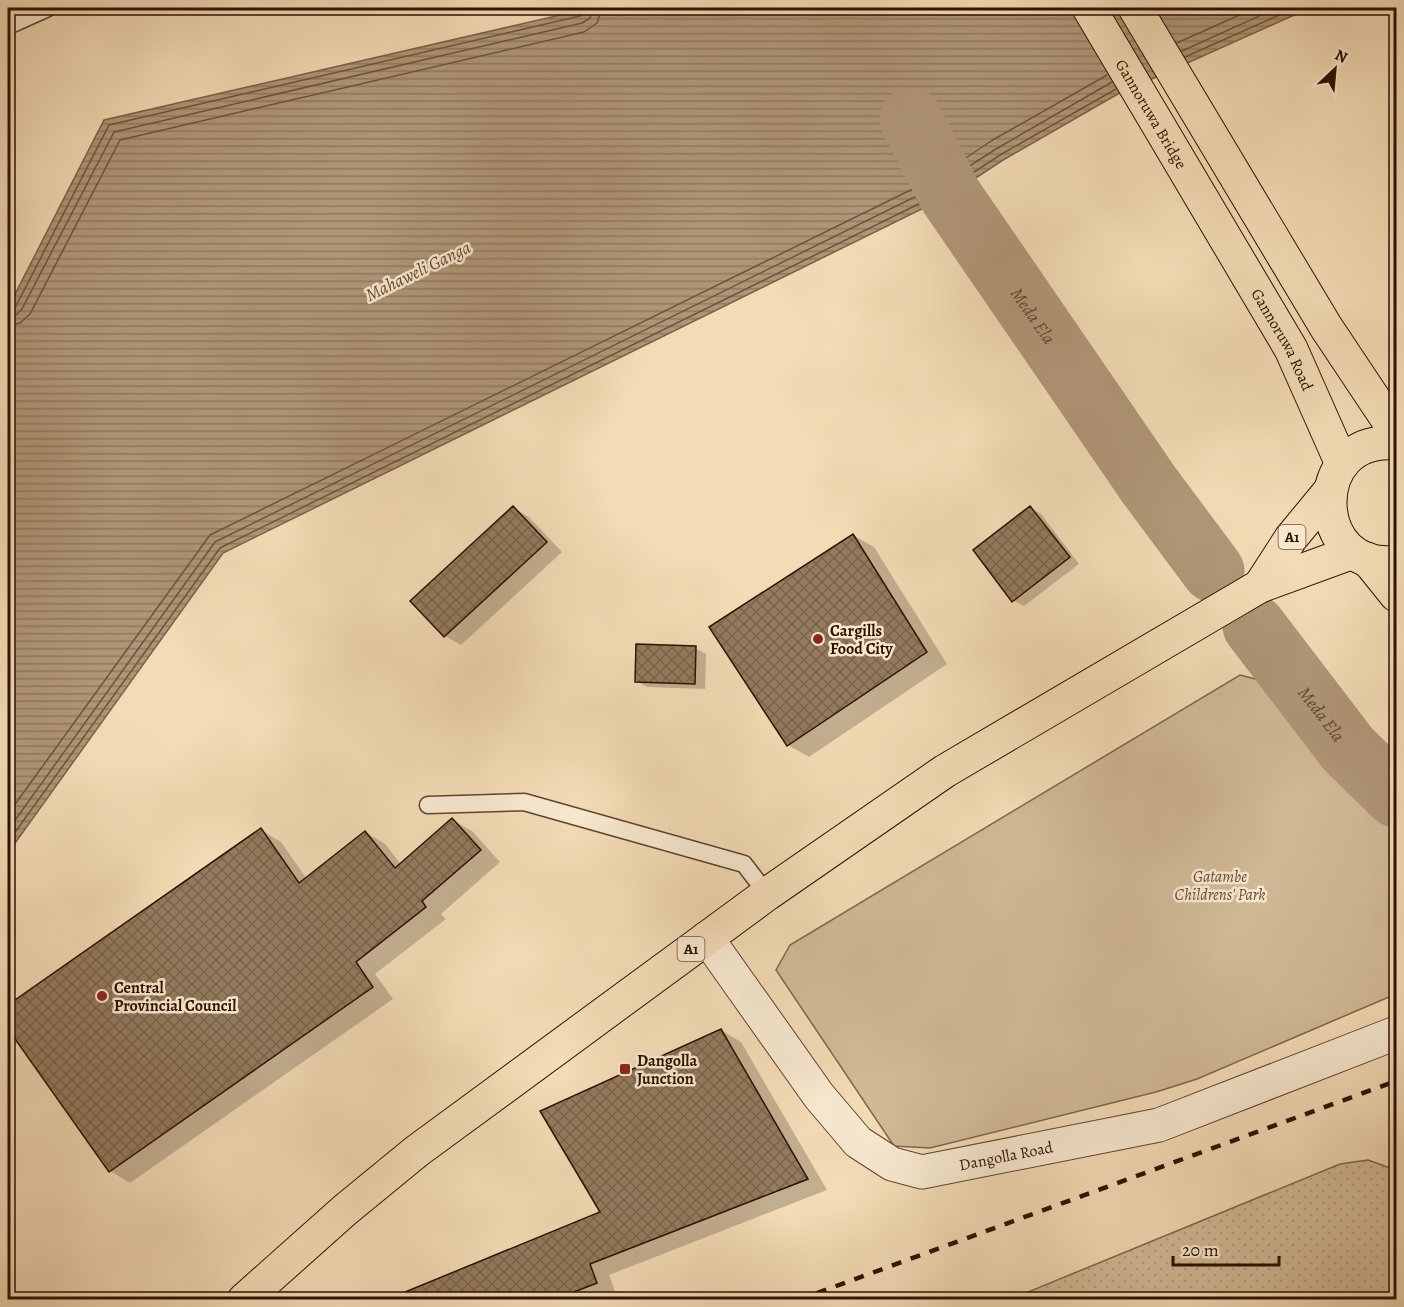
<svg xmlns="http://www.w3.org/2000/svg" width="1404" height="1307" font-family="Alegreya,serif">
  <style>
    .grass { fill: url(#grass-dots); stroke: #7f654b; stroke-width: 1.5 }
    .park { fill: #d1b996; stroke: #7f654b; stroke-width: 1.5 }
    .water { fill: url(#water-rules); stroke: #7c6147; stroke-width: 1.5 }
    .shadow { fill: #0003 }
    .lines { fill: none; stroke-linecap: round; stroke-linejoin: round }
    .shore { stroke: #6e543c; stroke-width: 1.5 }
    .river { stroke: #b09677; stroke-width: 63 }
    .building { fill: url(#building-cross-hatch); stroke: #2d1100; stroke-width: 1.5 }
    .service-casing { stroke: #5e442d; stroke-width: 19 }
    .tertiary-casing { stroke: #5e442d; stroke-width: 35 }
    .primary-casing { stroke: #2d1100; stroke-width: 35 }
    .trunk-casing { stroke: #2d1100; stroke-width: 35 }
    .service { stroke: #f7e8cf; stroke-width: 16 }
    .tertiary { stroke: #f7e8cf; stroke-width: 33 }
    .primary { stroke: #f3dbb5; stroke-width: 33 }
    .trunk { stroke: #f3dbb5; stroke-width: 33 }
    .rail { stroke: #2d1100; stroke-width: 4.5; stroke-dasharray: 10 10; stroke-linecap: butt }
    .poi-dot { fill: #8f2418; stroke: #f7e8cf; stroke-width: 2 }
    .labels { text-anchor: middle; stroke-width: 5; stroke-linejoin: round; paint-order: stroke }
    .shield { fill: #f7e8cf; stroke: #6a523e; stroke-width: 1.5 }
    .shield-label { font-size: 15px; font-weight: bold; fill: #2d1100 }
    .street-label { font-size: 16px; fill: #2d1100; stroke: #f7e8cf }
    .poi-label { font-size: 16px; font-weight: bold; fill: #2d1100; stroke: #f7e8cf; text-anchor: start }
    .park-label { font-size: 16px; font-style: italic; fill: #664c34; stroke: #f7e8cf }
    .water-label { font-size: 18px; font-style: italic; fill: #614630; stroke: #f7e8cf }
  </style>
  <defs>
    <pattern id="grass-dots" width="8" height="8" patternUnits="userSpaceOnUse" patternTransform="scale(1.5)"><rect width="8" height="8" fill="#d1b996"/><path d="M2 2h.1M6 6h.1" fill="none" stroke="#b49e80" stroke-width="1.8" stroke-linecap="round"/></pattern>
    <pattern id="water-rules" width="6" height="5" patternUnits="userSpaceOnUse" patternTransform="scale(1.5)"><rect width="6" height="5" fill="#b09677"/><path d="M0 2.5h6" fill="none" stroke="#90795f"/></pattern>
    <pattern id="building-cross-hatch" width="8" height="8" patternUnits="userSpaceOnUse" patternTransform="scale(1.5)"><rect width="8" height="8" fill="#947a5e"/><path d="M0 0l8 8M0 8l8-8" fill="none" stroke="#79634b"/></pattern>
  </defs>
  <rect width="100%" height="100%" fill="#f3dbb5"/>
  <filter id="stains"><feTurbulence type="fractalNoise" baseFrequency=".00333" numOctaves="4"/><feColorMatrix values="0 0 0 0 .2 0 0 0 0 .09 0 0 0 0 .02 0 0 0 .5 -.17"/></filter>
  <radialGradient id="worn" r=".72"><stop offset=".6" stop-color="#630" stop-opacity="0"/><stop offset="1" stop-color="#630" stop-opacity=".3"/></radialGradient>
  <path class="grass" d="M1368,1160L1396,1170V1299H1011L1340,1164Z"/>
  <path class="park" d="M1240,675L1267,682L1396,821V994L1197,1079L1156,1092L930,1148L894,1146L776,970L790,945Z"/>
  <path class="water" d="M591,8H1310L1116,95L1003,160L950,195L223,553L8,853V308L104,120Z"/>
  <g class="shadow">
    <path d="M513,508L529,517L562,552L461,645L445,636Z"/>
    <path d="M1030,508L1041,514L1079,564L1024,606L1013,600Z"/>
    <path d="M853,535L874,547L947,664L809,757L788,745L711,627Z"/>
    <path d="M695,648L706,654L705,689L647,687L636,681Z"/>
    <path d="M452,820L472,831L500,862L441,914L446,919L375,974L393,999L130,1183L110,1171L8,1026V1007L261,830L281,842L307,879L365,832L385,844L401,864Z"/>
    <path d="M721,1030L741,1042L827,1190L609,1275L616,1294L602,1300H423L418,1288L602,1213Z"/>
  </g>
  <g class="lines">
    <g class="shore">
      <path d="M1177,43L1255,8"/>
      <path d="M1182,51L1277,8"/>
      <path d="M1185,57L1295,8"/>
      <path d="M8,309L16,306L109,125L580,16L584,13L585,8"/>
      <path d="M8,317L16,315L22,309L114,132L582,23L590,18L593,8"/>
      <path d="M8,326L20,323L30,314L120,140L584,32L597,23L602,8"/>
      <path d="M8,814L210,535L939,176L991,141L1107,75"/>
      <path d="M8,830L215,542L943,183L996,149L1112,82"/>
      <path d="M8,842L220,548L947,190L1000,155L1116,89"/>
    </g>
    <g class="river">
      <path id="s1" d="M911,119L950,195L1149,485L1213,571"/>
      <path id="s2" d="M1254,626L1348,749L1396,796"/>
    </g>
  </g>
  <g class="building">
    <path d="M513,506L547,542L444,637L410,601Z"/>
    <path d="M1030,506L1070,557L1012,602L973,550Z"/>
    <path d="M853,534L927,652L787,746L709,627Z"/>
    <path d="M636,644L696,646L695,684L635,682Z"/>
    <path d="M452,818L481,850L422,901L426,907L356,962L373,987L109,1172L8,1029V1005L261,828L299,883L365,831L395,868Z"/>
    <path d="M721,1029L808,1179L590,1264L597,1283L556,1299H388L600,1212L540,1111Z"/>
  </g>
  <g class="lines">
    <g class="service-casing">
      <g id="service">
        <path d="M8,26L48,8"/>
        <path d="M428,805L524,802L744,864L767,894"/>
      </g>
    </g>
    <g class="tertiary-casing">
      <g id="tertiary">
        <path id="s3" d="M707,938L819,1096L858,1142L892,1164L922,1172L1159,1125L1396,1033"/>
      </g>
    </g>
    <g class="primary-casing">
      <g id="primary">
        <path id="s4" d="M1089,8L1291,349L1342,464"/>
        <path d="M1135,8L1326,327L1396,432"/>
        <path d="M1367,559L1396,595"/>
      </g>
    </g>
    <g class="trunk-casing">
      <g id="trunk">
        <path d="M1396,443C1305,435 1311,574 1396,562"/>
        <path d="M1260,586L1291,538L1329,492"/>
        <path d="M244,1300L345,1210L417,1151L767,894L945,771L1260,586L1353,552"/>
      </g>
    </g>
    <use href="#service" class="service"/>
    <use href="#tertiary" class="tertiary"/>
    <use href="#primary" class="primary"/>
    <use href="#trunk" class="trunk"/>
    <path class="rail" d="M798,1300L1396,1081"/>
  </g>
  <g class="poi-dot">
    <circle cx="818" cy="639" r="6"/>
    <circle cx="102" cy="996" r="6"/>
    <rect x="619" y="1063" width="12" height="12" rx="3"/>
  </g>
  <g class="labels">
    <g class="shield">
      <rect x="1278.5" y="525" width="27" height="24" rx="4.5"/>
      <rect x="677.5" y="937" width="27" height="24" rx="4.5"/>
    </g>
    <g class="shield-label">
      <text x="1292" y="542">A1</text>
      <text x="691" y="954">A1</text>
    </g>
    <g class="street-label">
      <text dy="6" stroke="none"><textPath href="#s4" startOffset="123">Gannoruwa Bridge</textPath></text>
      <text dy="6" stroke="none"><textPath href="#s4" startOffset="384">Gannoruwa Road</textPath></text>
      <text dy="6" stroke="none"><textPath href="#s3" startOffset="411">Dangolla Road</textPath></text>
    </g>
    <g class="poi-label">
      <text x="830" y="636">Cargills<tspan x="830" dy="18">Food City</tspan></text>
      <text x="114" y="993">Central<tspan x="114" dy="18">Provincial Council</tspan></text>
      <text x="637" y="1066">Dangolla<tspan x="637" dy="18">Junction</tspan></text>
    </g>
    <g class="park-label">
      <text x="1220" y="882">Gatambe<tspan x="1220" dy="18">Childrens' Park</tspan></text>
    </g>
    <g class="water-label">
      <text transform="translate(418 271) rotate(-26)" y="6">Mahaweli Ganga</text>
      <text dy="6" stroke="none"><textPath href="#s1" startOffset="232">Meda Ela</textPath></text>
      <text dy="6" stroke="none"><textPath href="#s2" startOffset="111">Meda Ela</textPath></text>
    </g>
  </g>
  <rect width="1404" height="1307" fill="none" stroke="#f3dbb5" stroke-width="30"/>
  <rect x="9" y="9" width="1386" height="1289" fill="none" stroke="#2d1100" stroke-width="3"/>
  <rect x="15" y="15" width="1374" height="1277" fill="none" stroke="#2d1100" stroke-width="1.5"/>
  <g transform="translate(1335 69) rotate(26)" stroke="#f7e8cf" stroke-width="4.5" paint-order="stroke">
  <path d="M0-4.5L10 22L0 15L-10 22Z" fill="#2d1100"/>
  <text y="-9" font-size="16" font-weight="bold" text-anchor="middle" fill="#2d1100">N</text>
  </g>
  <path d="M1173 1256v9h106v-9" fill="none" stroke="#2d1100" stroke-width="3"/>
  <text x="1182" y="1256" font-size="18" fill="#2d1100" stroke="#f7e8cf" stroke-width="4.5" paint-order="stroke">20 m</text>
  <rect width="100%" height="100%" filter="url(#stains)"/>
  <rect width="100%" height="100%" fill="url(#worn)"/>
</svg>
